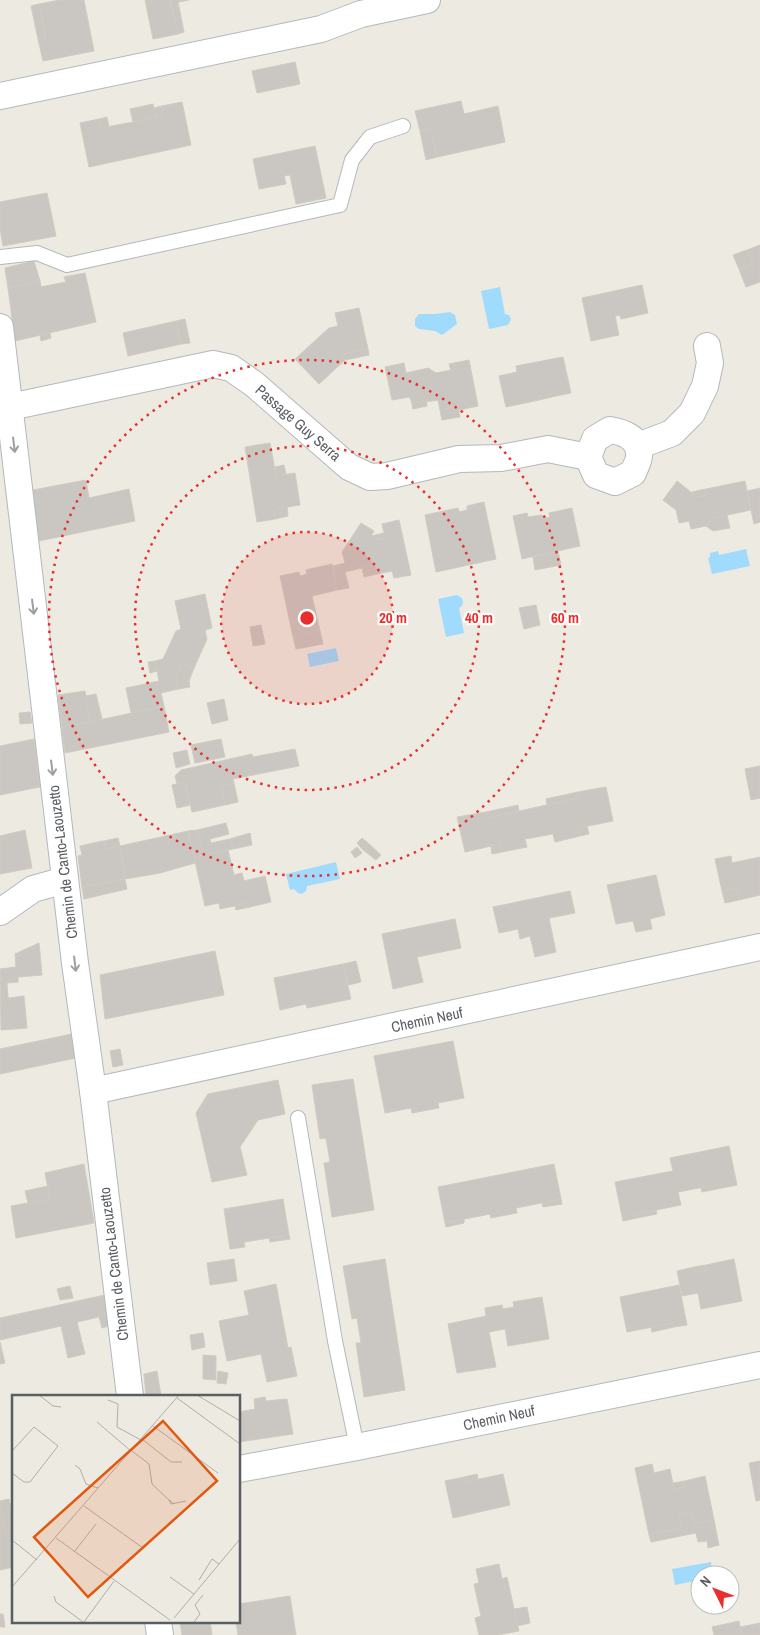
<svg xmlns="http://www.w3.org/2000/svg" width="760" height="1635" font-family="'Archivo Narrow',sans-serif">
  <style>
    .water { fill: #a0dbfe }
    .building { fill: #cac6c1; stroke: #d1cbc0 }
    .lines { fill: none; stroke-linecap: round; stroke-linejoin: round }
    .service-casing { stroke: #b4b8bc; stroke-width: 16 }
    .minor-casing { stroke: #b4b8bc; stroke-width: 28 }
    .service { stroke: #fff; stroke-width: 14 }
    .minor { stroke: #fff; stroke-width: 26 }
    .oneway { stroke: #9c9ea1 }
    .ring { fill: none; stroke: #e82f2c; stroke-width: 2.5; stroke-dasharray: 2.5 5 }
    .labels { text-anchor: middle; stroke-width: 4.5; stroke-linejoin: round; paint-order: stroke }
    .street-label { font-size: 15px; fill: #5a5e62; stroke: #fff }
    .inset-road { fill: none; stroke: #aeaeaa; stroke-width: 1 }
    .view { fill: #e15910; fill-opacity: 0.15; stroke: #e15910; stroke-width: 2.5 }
    .inset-edge { fill: none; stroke: #5a5e62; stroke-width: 2.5 }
    .centre { fill: #e82f2c; stroke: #fff; stroke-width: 2.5 }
    .ring-label { font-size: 15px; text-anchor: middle; font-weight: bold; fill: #e82f2c; stroke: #fff; stroke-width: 4.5; stroke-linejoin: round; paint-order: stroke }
  </style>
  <rect width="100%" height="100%" fill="#edeae1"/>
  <g class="water">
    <path d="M500,287L505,314L509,315L511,319L508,325L489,329L481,291Z"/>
    <path d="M450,312L455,315L457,324L442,335L435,331L419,329L415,326V319L419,314H435Z"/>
    <path d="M746,549L750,566L712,574L708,558L710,557V553L718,551L719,555Z"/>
    <path d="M457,595L462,598L463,602L462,606L459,608L464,633L446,637L438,599Z"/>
    <path d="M336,648L339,661L310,667L307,654Z"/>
    <path d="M336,862L340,879L307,886L306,891L302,894L298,893L294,889L290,890L286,874Z"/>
    <path d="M711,1562L713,1575H700V1580L675,1585L672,1569Z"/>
  </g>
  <g class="building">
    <path d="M60,0H84L94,51L43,61L38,39L46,38L39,4Z"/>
    <path d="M145,0H170L178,34L153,39Z"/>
    <path d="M170,0H189L178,2L184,32L178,34Z"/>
    <path d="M39,4L46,38L38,39L31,6Z"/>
    <path d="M295,62L300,84L257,93L252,71Z"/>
    <path d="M461,101L464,114L498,106L505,142L437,157L431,129L420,131L415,111Z"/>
    <path d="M182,102L191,145L89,167L80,123L99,119L101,128L133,122L163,115L162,106Z"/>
    <path d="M153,104L156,117L133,122L130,109Z"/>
    <path d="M162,106L163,115L156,117L154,108Z"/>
    <path d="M107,117L109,127L101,128L99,119Z"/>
    <path d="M431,129L437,157L426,160L420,131Z"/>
    <path d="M315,146L326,198L296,204L290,175L284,176L286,184L259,189L253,159Z"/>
    <path d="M47,193L56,236L3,246L0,229V202Z"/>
    <path d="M760,245V282L746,287L739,269L753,264L747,250Z"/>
    <path d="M747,250L753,264L739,269L733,255Z"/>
    <path d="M34,261L40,281L8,288L5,268Z"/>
    <path d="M85,273L96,322L15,341L8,288L40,281L41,287L66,282L64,277Z"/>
    <path d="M642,285L648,313L621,319L620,315L615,316L619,335L591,341L582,298Z"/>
    <path d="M359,308L368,349L346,353L342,357L345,360L319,384L295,359L329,328L338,326L335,313Z"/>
    <path d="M185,319L190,343L181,344L176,321Z"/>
    <path d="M176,321L181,344L128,356L123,333Z"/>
    <path d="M50,333L51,338L41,341L40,335Z"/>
    <path d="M368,349L369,355L345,360L342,357L346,353Z"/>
    <path d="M563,357L571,393L556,396L555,393L538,397L539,400L506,407L499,376L517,372L516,366Z"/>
    <path d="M469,360L478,406L459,410L458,406L440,410L438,400L412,404L410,397L392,400L385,367L404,363L406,373L428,368L436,373L451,370L449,364Z"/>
    <path d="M555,393L556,396L539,400L538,397Z"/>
    <path d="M426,401L427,406L413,409L412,404Z"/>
    <path d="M458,406L460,417L442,420L440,410Z"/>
    <path d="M270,443L276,476L295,473L300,505L276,509L274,512L275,519L257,522L245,447Z"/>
    <path d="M284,465L286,474L276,476L275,467Z"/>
    <path d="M86,480L89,498L129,489L135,521L39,541L33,490Z"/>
    <path d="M677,481L697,497L707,495L706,489L745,481L751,510L713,518L706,526L691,529L689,521L679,523L676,510L663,500Z"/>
    <path d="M760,488V522L754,524L747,491Z"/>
    <path d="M706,489L707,495L697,497L692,492Z"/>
    <path d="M484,502L496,559L436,572L425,515L458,508L459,512L467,510V506Z"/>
    <path d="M287,507L288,516L275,519L274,512L276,509Z"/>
    <path d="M572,508L580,546L522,559L513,516L527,513L528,517L542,515L543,519L550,517L549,513Z"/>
    <path d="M727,515L730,528L713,531L706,526L713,518Z"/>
    <path d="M399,520L411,575L394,578L392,571L377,574L375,565L345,572L349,588L337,590L333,566L345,563L342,552L361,523L374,531L371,536L377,540L385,538L382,524Z"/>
    <path d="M384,533L385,538L377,540L371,536Z"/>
    <path d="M558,551L561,565L535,570L533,557Z"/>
    <path d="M332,564L337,590L312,596L320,631L293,637L280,576L299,572L300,576L307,574L306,570Z"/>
    <path d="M375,565L377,574L364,577L362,568Z"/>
    <path d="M205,594L212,628L205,630L207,639L194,668L182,663L176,678L178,689L161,693L164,706L131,713L126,688L159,681L155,661L163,659L176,631L181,629L175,601Z"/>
    <path d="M536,605L540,625L524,629L519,608Z"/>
    <path d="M261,625L265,644L253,646L250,627Z"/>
    <path d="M320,631L323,644L296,649L293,637Z"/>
    <path d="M155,661L157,671L150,673L148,662Z"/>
    <path d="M182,663L194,668L189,681L190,687L178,689L176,678Z"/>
    <path d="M85,691L90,722L62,728L58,695Z"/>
    <path d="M96,694L102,719L90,722L85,696Z"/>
    <path d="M224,699L228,720L212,724L207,703Z"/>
    <path d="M164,706L169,732L65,753L62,728Z"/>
    <path d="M30,712L32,723L20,724L19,713Z"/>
    <path d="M34,739L40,787L0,795V746Z"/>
    <path d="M221,739L225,757L195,763L191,745Z"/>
    <path d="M295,749L299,766L233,779L234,783L221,786L225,805L192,812L185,782L177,784L175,776L181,770L252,754L253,757Z"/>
    <path d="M187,750L190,764L176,768L173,753Z"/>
    <path d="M760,766V798L751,800L745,769Z"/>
    <path d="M185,782L190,805L177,808L172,785Z"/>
    <path d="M234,783L238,802L225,805L221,786Z"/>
    <path d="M606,787L613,821L578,828L580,836L555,842L553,834L525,839L527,847L502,852L500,844L465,852L457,817L486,812L487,818L579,798L578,792Z"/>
    <path d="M578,792L579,798L547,805L546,799Z"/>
    <path d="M518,805L519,811L487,818L486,812Z"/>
    <path d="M226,823L229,834L210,839L211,843L230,839L233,849L203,855L197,830Z"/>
    <path d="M587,826L589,834L580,836L578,828Z"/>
    <path d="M25,830L32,868L0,874V836Z"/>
    <path d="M197,830L203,855L194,857L188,831Z"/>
    <path d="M188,831L195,863L160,873L125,879L120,846Z"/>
    <path d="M250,833L252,845L233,849L230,839Z"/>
    <path d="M118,838L120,846L106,849L104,841Z"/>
    <path d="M362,838L368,843L362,849L357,843Z"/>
    <path d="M102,841H104L106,849L120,846L125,879L82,887L78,856L82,855L80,846Z"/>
    <path d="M368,843L381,855L376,860L362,849Z"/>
    <path d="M500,844L502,852L492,854L491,846Z"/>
    <path d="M357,847L362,853L355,858L351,852Z"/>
    <path d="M228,850L234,875L242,873L244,881L265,876L271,902L250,907L249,903L220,909L219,903L205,906L194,857Z"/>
    <path d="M731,856L732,863L760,857V895L739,900L737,888L722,891L715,859Z"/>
    <path d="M656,875L665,915L650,919L652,929L636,932L633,921L616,924L607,885Z"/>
    <path d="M125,879L127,889L84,899L82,887Z"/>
    <path d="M737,888L739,900L725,903L722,891Z"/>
    <path d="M570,891L575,913L549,918L556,952L535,957L530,936L520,939L518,929L499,933L493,907Z"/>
    <path d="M249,903L250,907L236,910L235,906Z"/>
    <path d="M455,919L461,948L417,957L423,982L393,989L382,934Z"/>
    <path d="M39,943L42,975L18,977V982L7,983L8,998L24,996L27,1028L1,1030L0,969L16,967L15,954Z"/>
    <path d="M215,951L224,995L105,1019L100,975Z"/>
    <path d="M356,961L361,982L348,985L343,964Z"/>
    <path d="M343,964L351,999L307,1008L306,1004L280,1010L274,978Z"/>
    <path d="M72,1034L76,1058L0,1074V1049Z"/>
    <path d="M453,1041L464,1098L438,1103L439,1108L412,1113L411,1108L385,1113L374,1056Z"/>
    <path d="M120,1049L123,1065L113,1067L110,1051Z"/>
    <path d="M353,1079L374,1210L332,1217L324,1163L330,1162L326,1138L320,1139L312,1085Z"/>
    <path d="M278,1080L285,1114L258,1120L240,1147L247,1175L212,1182L196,1113L208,1094Z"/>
    <path d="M729,1146L737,1185L722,1188L721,1184L678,1192L681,1205L636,1214L637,1218L623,1221L615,1182L673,1171L670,1158Z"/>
    <path d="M84,1164L94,1223L16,1238L11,1206L50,1199L45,1173Z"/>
    <path d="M554,1164L561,1199L516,1208L517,1213L491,1218L490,1214L445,1223L438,1187Z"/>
    <path d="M721,1184L722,1188L702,1192L701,1188Z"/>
    <path d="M48,1186L50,1199L28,1203L25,1191Z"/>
    <path d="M283,1199L289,1235L244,1242L245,1247L230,1249L224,1209Z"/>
    <path d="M561,1199L562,1204L543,1207L542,1203Z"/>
    <path d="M656,1210L657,1214L637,1218L636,1214Z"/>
    <path d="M464,1219V1223L446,1227L445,1223Z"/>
    <path d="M289,1235L290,1239L270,1242L269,1238Z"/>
    <path d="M234,1259L237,1281L210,1285L207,1263Z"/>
    <path d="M385,1259L405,1390L364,1397L356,1343H361L357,1318L352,1319L343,1266Z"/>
    <path d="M734,1259L742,1301L701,1309L698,1293L682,1296L677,1271L694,1267L695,1273L707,1270L706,1265Z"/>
    <path d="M706,1265L707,1270L695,1273L694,1267Z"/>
    <path d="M276,1284L288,1348L291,1347L297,1376L267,1382L261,1354L227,1361L219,1321L249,1315L244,1291Z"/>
    <path d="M679,1285L687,1325L674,1327L673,1323L627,1332L620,1297Z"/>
    <path d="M70,1286L73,1298L60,1300L57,1289Z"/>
    <path d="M105,1295L109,1326L102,1328L99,1317L77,1322L85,1354L68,1358L61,1326L0,1340V1318Z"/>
    <path d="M542,1297L549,1339L508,1346L505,1329L489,1332L496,1367L457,1373L448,1324L486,1316L485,1308L502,1305L503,1309L514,1307L513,1302Z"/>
    <path d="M673,1323L674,1327L652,1332L651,1327Z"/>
    <path d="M203,1333L205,1347L192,1350L190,1335Z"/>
    <path d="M0,1342L5,1363L0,1364Z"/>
    <path d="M203,1355L216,1356V1380L203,1379Z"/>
    <path d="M157,1371L161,1396H146L144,1374Z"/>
    <path d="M218,1371L228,1373L226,1384L217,1383Z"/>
    <path d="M265,1397L266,1401L287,1399L293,1434L239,1442V1412L255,1409L254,1399Z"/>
    <path d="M760,1461V1500L756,1501L749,1463Z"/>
    <path d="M652,1464L654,1473L670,1469L674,1489L686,1486L685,1481L705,1476L714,1520L694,1524L692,1512L679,1515L682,1528L649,1535L635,1468Z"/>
    <path d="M477,1474L478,1479L461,1483L460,1478Z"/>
    <path d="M503,1474L510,1505L453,1518L445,1481L460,1478L461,1483Z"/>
    <path d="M685,1481L686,1486L674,1489L673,1483Z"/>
    <path d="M9,1499L13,1514L2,1517L6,1534L14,1532V1567L0,1570V1501Z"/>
    <path d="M692,1512L694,1524L714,1520L719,1545L708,1548L707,1541L698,1542L696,1533L651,1542L649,1535L682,1528L679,1515Z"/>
    <path d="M13,1514L14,1532L6,1534L2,1517Z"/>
    <path d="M499,1564L502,1579L507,1577L519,1631L498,1635H479L475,1618L481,1616L474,1584L479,1583L476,1569Z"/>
    <path d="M290,1596L296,1635H238L236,1621H239V1604Z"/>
    <path d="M527,1607L530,1623L517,1626L514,1609Z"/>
    <path d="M0,1614H3L5,1627H0Z"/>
    <path d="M180,1621H210L212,1635H182Z"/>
    <path d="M739,1621L742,1635H714L712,1627Z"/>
    <path d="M760,1623V1635H742L740,1627Z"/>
  </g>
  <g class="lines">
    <g class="service-casing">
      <g id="service">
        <path d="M0,257L37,253L67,265L340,205L352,160L370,137L403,126"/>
        <path d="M298,1118L335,1341L357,1447"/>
      </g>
    </g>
    <g class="minor-casing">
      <g id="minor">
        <path d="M0,96L321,29L361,14L427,0"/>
        <path d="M0,327L75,963L93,1091L130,1396"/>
        <path d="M10,407L213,364L231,368L254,384L349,467L370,477L387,476L459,459L501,458L548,449L588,457"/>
        <path d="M610,430C623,432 639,438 639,454C640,460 635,467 633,473L615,482L596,475L588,457L595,439Z"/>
        <path d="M638,446L672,433L692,413L705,386L710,363L707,346"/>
        <path d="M0,912L33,889L65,880"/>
        <path d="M93,1091L760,947"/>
        <path d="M239,1469L357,1447L760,1365"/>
        <path d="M158,1621L160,1635"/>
      </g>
    </g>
    <use href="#service" class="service"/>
    <use href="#minor" class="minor"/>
  </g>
  <defs><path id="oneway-shaft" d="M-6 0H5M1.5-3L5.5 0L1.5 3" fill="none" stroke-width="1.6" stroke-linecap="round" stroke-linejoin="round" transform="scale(1.25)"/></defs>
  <g class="oneway">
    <use href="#oneway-shaft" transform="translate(14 445) rotate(83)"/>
    <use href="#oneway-shaft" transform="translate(33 607) rotate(83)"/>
    <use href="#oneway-shaft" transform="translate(52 768) rotate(83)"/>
    <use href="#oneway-shaft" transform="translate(75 964) rotate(83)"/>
  </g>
  <circle cx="307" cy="618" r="86" fill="#e82f2c" fill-opacity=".12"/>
  <g class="ring">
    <circle cx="307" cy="618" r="86"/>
    <circle cx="307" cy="618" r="172"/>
    <circle cx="307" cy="618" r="258"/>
  </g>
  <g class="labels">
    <g class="street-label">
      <text transform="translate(298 423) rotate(41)" y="5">Passage Guy Serra</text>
      <text transform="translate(63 862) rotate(-97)" y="5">Chemin de Canto-Laouzetto</text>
      <text transform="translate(427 1020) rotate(-12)" y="5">Chemin Neuf</text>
      <text transform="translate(114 1264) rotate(-97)" y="5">Chemin de Canto-Laouzetto</text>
      <text transform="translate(499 1418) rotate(-12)" y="5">Chemin Neuf</text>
    </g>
  </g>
  <g transform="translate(12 1395)">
    <rect width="228" height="228" fill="#edeae1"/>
    <path class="inset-road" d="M27,0L41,11L49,12M185,0L228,26M165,3L228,49M96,5L106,9L105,32L129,45M85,27L119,56M141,31L206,78M130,44L159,67H170M0,56L22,32L46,51L18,87H12L0,78M120,56L137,69L140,89L157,105M63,70L68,74L74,89L86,93M161,108L157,105L159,109L174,106M72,111L131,153M44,143L158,225M0,145L25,165M62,157L84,129M158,182L182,199M187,185L200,164L207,169M0,192L167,0M42,201L44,207L71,227M162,223L228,144M72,227L102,186M182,227L188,219L183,210L191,200"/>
    <path class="view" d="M151,26L205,86L76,202L22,142Z"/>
    <rect width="228" height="228" class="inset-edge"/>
  </g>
  <circle cx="307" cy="618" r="8" class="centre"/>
  <g class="ring-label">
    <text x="393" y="623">20 m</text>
    <text x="479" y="623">40 m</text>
    <text x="565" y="623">60 m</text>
  </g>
  <g transform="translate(715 1590) rotate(312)"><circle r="24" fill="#ffffff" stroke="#bdbfc0"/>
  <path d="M0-4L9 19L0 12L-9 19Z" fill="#e82f2c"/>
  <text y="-8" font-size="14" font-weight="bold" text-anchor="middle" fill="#5a5e62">N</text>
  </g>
</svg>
